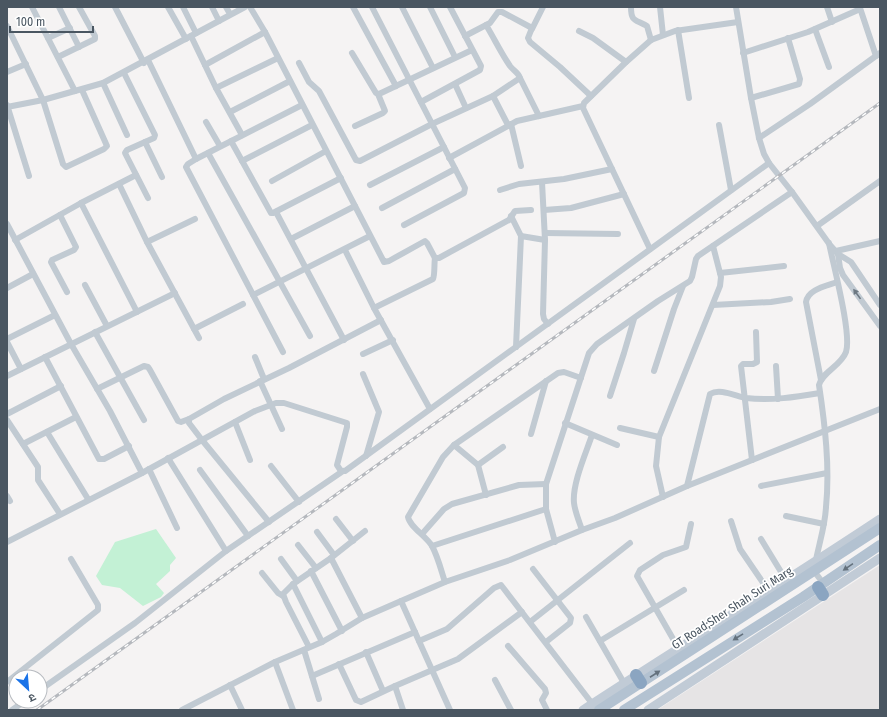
<svg xmlns="http://www.w3.org/2000/svg" width="887" height="717" font-family="'Fira Sans Condensed','Noto Sans Devanagari',sans-serif">
  <style>
    .education { fill: #e6e4e5 }
    .green { fill: #c3f1d5 }
    .lines { fill: none; stroke-linecap: round; stroke-linejoin: round }
    .street { stroke: #c1cad2; stroke-width: 6 }
    .secondary { stroke: #c1cbd6; stroke-width: 9 }
    .primary { stroke: #b3c2d1; stroke-width: 10 }
    .highway { stroke: #8ba5c1; stroke-width: 12 }
    .rail-casing { stroke: #b5b8bd; stroke-width: 3 }
    .rail { stroke: #fff; stroke-width: 1.5; stroke-dasharray: 4.5; stroke-linecap: butt }
    .oneway { fill: #6e7983 }
    .oneway2 { fill: #64717d }
    .labels { text-anchor: middle; stroke-width: 3.5; stroke-linejoin: round; paint-order: stroke }
    .street-label { font-size: 12px; fill: #4a5661; stroke: #fff }
  </style>
  <rect width="100%" height="100%" fill="#f5f3f3"/>
  <path class="education" d="M880,565V710H657Z"/>
  <path class="green" d="M156,529L176,558L170,565V571L156,584L164,593L161,597L143,606L120,588L102,585L96,576L115,542Z"/>
  <g class="lines">
    <g class="street">
      <path d="M32,7L75,91"/>
      <path d="M59,7L79,47"/>
      <path d="M115,7L144,63"/>
      <path d="M168,7L186,39"/>
      <path d="M183,7L196,33"/>
      <path d="M212,7L219,21"/>
      <path d="M226,7L230,14"/>
      <path d="M250,7L265,32L384,262L389,261L425,241L427,243L435,258H439L509,220L515,211L531,210"/>
      <path d="M353,7L396,86"/>
      <path d="M372,7L465,188L464,193L404,225"/>
      <path d="M402,7L433,68"/>
      <path d="M430,7L455,57"/>
      <path d="M631,7C631,22 635,19 647,26L651,40"/>
      <path d="M660,7L663,35"/>
      <path d="M736,7L751,98L759,138L764,154L769,163L792,192L830,245L838,254L851,262L880,305"/>
      <path d="M827,7L832,22"/>
      <path d="M860,8L876,56"/>
      <path d="M7,26L43,100L63,164L66,167L104,149L107,146L82,90"/>
      <path d="M532,29L543,7"/>
      <path d="M815,29L829,67"/>
      <path d="M678,30L689,98"/>
      <path d="M579,31L593,38L626,62"/>
      <path d="M191,36L216,88L242,135"/>
      <path d="M465,36L490,23L498,12H502L532,28L528,38L530,42L560,67L591,96"/>
      <path d="M48,38L70,28"/>
      <path d="M352,53L376,93L379,94L472,50"/>
      <path d="M743,53L808,32L858,10L860,7"/>
      <path d="M58,57L95,39V36L79,7"/>
      <path d="M148,60L196,159"/>
      <path d="M299,63L309,82L319,91L356,160L360,161L432,124L493,96L520,78C519,73 514,71 510,66C501,53 494,38 486,25"/>
      <path d="M205,65L265,32"/>
      <path d="M7,72L26,64"/>
      <path d="M124,73L155,135L154,138L127,150L125,153L148,198"/>
      <path d="M520,78L539,116"/>
      <path d="M103,83L127,135"/>
      <path d="M455,84L466,108"/>
      <path d="M216,88L278,58"/>
      <path d="M493,96L508,125"/>
      <path d="M751,98L799,84L800,79L788,38"/>
      <path d="M421,102L480,70L481,66L450,7"/>
      <path d="M7,105L29,176"/>
      <path d="M7,107L43,100L103,83L245,7"/>
      <path d="M230,112L290,81"/>
      <path d="M206,122L220,146"/>
      <path d="M511,124L521,166"/>
      <path d="M719,125L731,190"/>
      <path d="M355,126L383,113L385,111L378,94"/>
      <path d="M759,138L810,104L880,53"/>
      <path d="M231,141L271,213H273L341,178"/>
      <path d="M145,142L162,177"/>
      <path d="M208,153L310,336"/>
      <path d="M449,158L517,121L583,106"/>
      <path d="M242,161L312,125"/>
      <path d="M272,181L326,151"/>
      <path d="M542,182L545,240L543,314L544,319L548,324"/>
      <path d="M119,184L147,242L199,338"/>
      <path d="M370,185L444,147"/>
      <path d="M500,190L519,184L564,179L612,169"/>
      <path d="M81,203L137,312"/>
      <path d="M382,208L455,169"/>
      <path d="M544,210L571,208L624,194"/>
      <path d="M276,212L344,340"/>
      <path d="M60,215L76,247L74,250L52,260L51,262L67,292"/>
      <path d="M511,216L521,236L545,240"/>
      <path d="M7,224L71,344L110,411L142,473"/>
      <path d="M817,226L880,181"/>
      <path d="M545,233L618,234"/>
      <path d="M291,239L355,206"/>
      <path d="M15,240L81,203L136,175"/>
      <path d="M147,242L195,219"/>
      <path d="M650,249L583,108L584,103L625,63L651,40L675,31L738,22"/>
      <path d="M345,250L374,308L430,409"/>
      <path d="M836,251L880,241"/>
      <path d="M838,254L840,268L843,275L880,326"/>
      <path d="M720,273L784,266"/>
      <path d="M85,285L107,326"/>
      <path d="M7,288L33,274"/>
      <path d="M253,295L370,236"/>
      <path d="M713,305L771,302L790,299"/>
      <path d="M374,308L433,279C435,275 434,263 435,258"/>
      <path d="M194,329L243,304"/>
      <path d="M95,332L144,420"/>
      <path d="M7,339L55,315"/>
      <path d="M7,342L21,369"/>
      <path d="M516,347L521,236"/>
      <path d="M283,352L186,167L188,164L196,159L302,105"/>
      <path d="M363,354L393,340"/>
      <path d="M45,357L99,459H104L129,446"/>
      <path d="M255,357L264,379"/>
      <path d="M776,366L778,399"/>
      <path d="M654,371L674,309L683,286"/>
      <path d="M363,374L379,412L366,456"/>
      <path d="M7,376L175,293"/>
      <path d="M821,380L806,302C808,289 827,286 837,282"/>
      <path d="M260,381L282,429"/>
      <path d="M97,389L144,366L148,367L150,370L178,421L181,422L189,419"/>
      <path d="M610,396L624,353L634,319"/>
      <path d="M7,414L61,386"/>
      <path d="M7,420L38,467V480L60,514"/>
      <path d="M235,422L250,460"/>
      <path d="M565,423L617,445"/>
      <path d="M620,428L659,437"/>
      <path d="M47,432L88,499"/>
      <path d="M531,434L546,381"/>
      <path d="M23,444L76,417"/>
      <path d="M454,445L478,465L486,495"/>
      <path d="M168,458L226,551"/>
      <path d="M752,460L741,366L743,364H753L757,362L756,332"/>
      <path d="M478,465L503,447"/>
      <path d="M271,466L299,502"/>
      <path d="M149,469L177,528"/>
      <path d="M200,470L248,536"/>
      <path d="M687,486L710,394C720,388 735,396 746,398C771,401 796,397 820,393"/>
      <path d="M761,486L827,473"/>
      <path d="M7,496L10,501"/>
      <path d="M663,497L656,466L659,437L720,286L721,277L713,246"/>
      <path d="M786,516L824,524"/>
      <path d="M336,519L353,541"/>
      <path d="M731,521L740,549L770,593"/>
      <path d="M269,522L202,440L189,423V419L224,399L289,368L381,320"/>
      <path d="M582,530C579,521 575,512 574,503C572,484 586,453 592,435"/>
      <path d="M317,532L334,555"/>
      <path d="M422,534L444,509L452,504L519,485L546,484"/>
      <path d="M761,539L786,580"/>
      <path d="M7,542L142,473L255,411L276,403H284L347,423V427L337,465L341,471H345L769,163"/>
      <path d="M555,542L546,509V484L589,353L597,344L658,301L690,281L692,277L696,259L698,256L792,192"/>
      <path d="M298,545L316,568"/>
      <path d="M432,546L546,509"/>
      <path d="M331,558L362,618"/>
      <path d="M281,559L297,581"/>
      <path d="M533,569L571,618L570,623L546,642"/>
      <path d="M311,571L342,631"/>
      <path d="M262,573L278,593L283,596"/>
      <path d="M445,582C441,570 438,557 432,546C426,536 410,527 408,517L443,457L454,445L558,373L564,372L581,378"/>
      <path d="M823,583L814,571C817,549 825,529 826,507C830,467 825,425 819,385C822,372 841,366 846,352C852,334 833,264 829,243"/>
      <path d="M293,584L322,642"/>
      <path d="M401,601L450,710"/>
      <path d="M586,617L624,683"/>
      <path d="M530,622L630,543"/>
      <path d="M419,641L447,629L494,588L501,585L594,706"/>
      <path d="M600,641L684,590"/>
      <path d="M508,646L545,689L546,693L542,700L547,710"/>
      <path d="M309,647L286,602L283,594L293,584L331,558L365,531"/>
      <path d="M304,650L319,699"/>
      <path d="M680,651L637,576L640,570L663,555L686,547L691,524"/>
      <path d="M366,652L383,691"/>
      <path d="M275,662L293,710"/>
      <path d="M339,664L356,700L361,702L395,686L458,659L522,612"/>
      <path d="M312,676L415,632"/>
      <path d="M495,680L511,710"/>
      <path d="M7,682L98,610V605L71,559"/>
      <path d="M230,685L242,710"/>
      <path d="M395,686L403,710"/>
      <path d="M40,690L135,623L226,551L343,471"/>
      <path d="M12,710L25,701"/>
      <path d="M182,710L275,662L322,642L336,634L362,618L401,601L445,582L510,560L582,530L615,518L687,486L880,409"/>
    </g>
    <g class="secondary">
      <path d="M583,710C681,646 782,584 880,519"/>
      <path d="M648,710L880,558"/>
    </g>
    <g class="primary">
      <path d="M599,710L880,528"/>
      <path d="M624,710L803,597L880,545"/>
    </g>
    <g class="highway">
      <path d="M818,587L823,595"/>
      <path d="M636,675L641,683"/>
    </g>
    <g class="rail-casing">
      <path id="rail" d="M37,710L880,103"/>
    </g>
    <use href="#rail" class="rail"/>
  </g>
  <defs><path id="oneway-solid" d="M-6-.8H1V-3.2L6.5 0L1 3.2V.8H-6Z"/></defs>
  <use class="oneway" href="#oneway-solid" transform="translate(857 294) rotate(-126)"/>
  <g class="oneway2">
    <use href="#oneway-solid" transform="translate(848 567) rotate(146)"/>
    <use href="#oneway-solid" transform="translate(738 637) rotate(148)"/>
    <use href="#oneway-solid" transform="translate(655 674) rotate(-33)"/>
  </g>
  <g class="labels">
    <g class="street-label">
      <text transform="translate(732 608) rotate(-33)" y="4">GT Road;Sher Shah Suri Marg</text>
    </g>
  </g>
  <rect width="887" height="717" fill="none" stroke="#4a5661" stroke-width="16"/>
  <g transform="translate(28 689) rotate(154)"><circle r="19" fill="#ffffff" stroke="#b7bbc0"/>
  <path d="M0-3L7 15L0 10L-7 15Z" fill="#1a73e8"/>
  <text y="-6" font-size="11" font-weight="bold" text-anchor="middle" fill="#4a5661">उ</text>
  </g>
  <path d="M10 26v6h83v-6" fill="none" stroke="#4a5661" stroke-width="2"/>
  <text x="16" y="26" font-size="12" fill="#4a5661" stroke="#ffffff" stroke-width="3" paint-order="stroke">100 m</text>
</svg>
